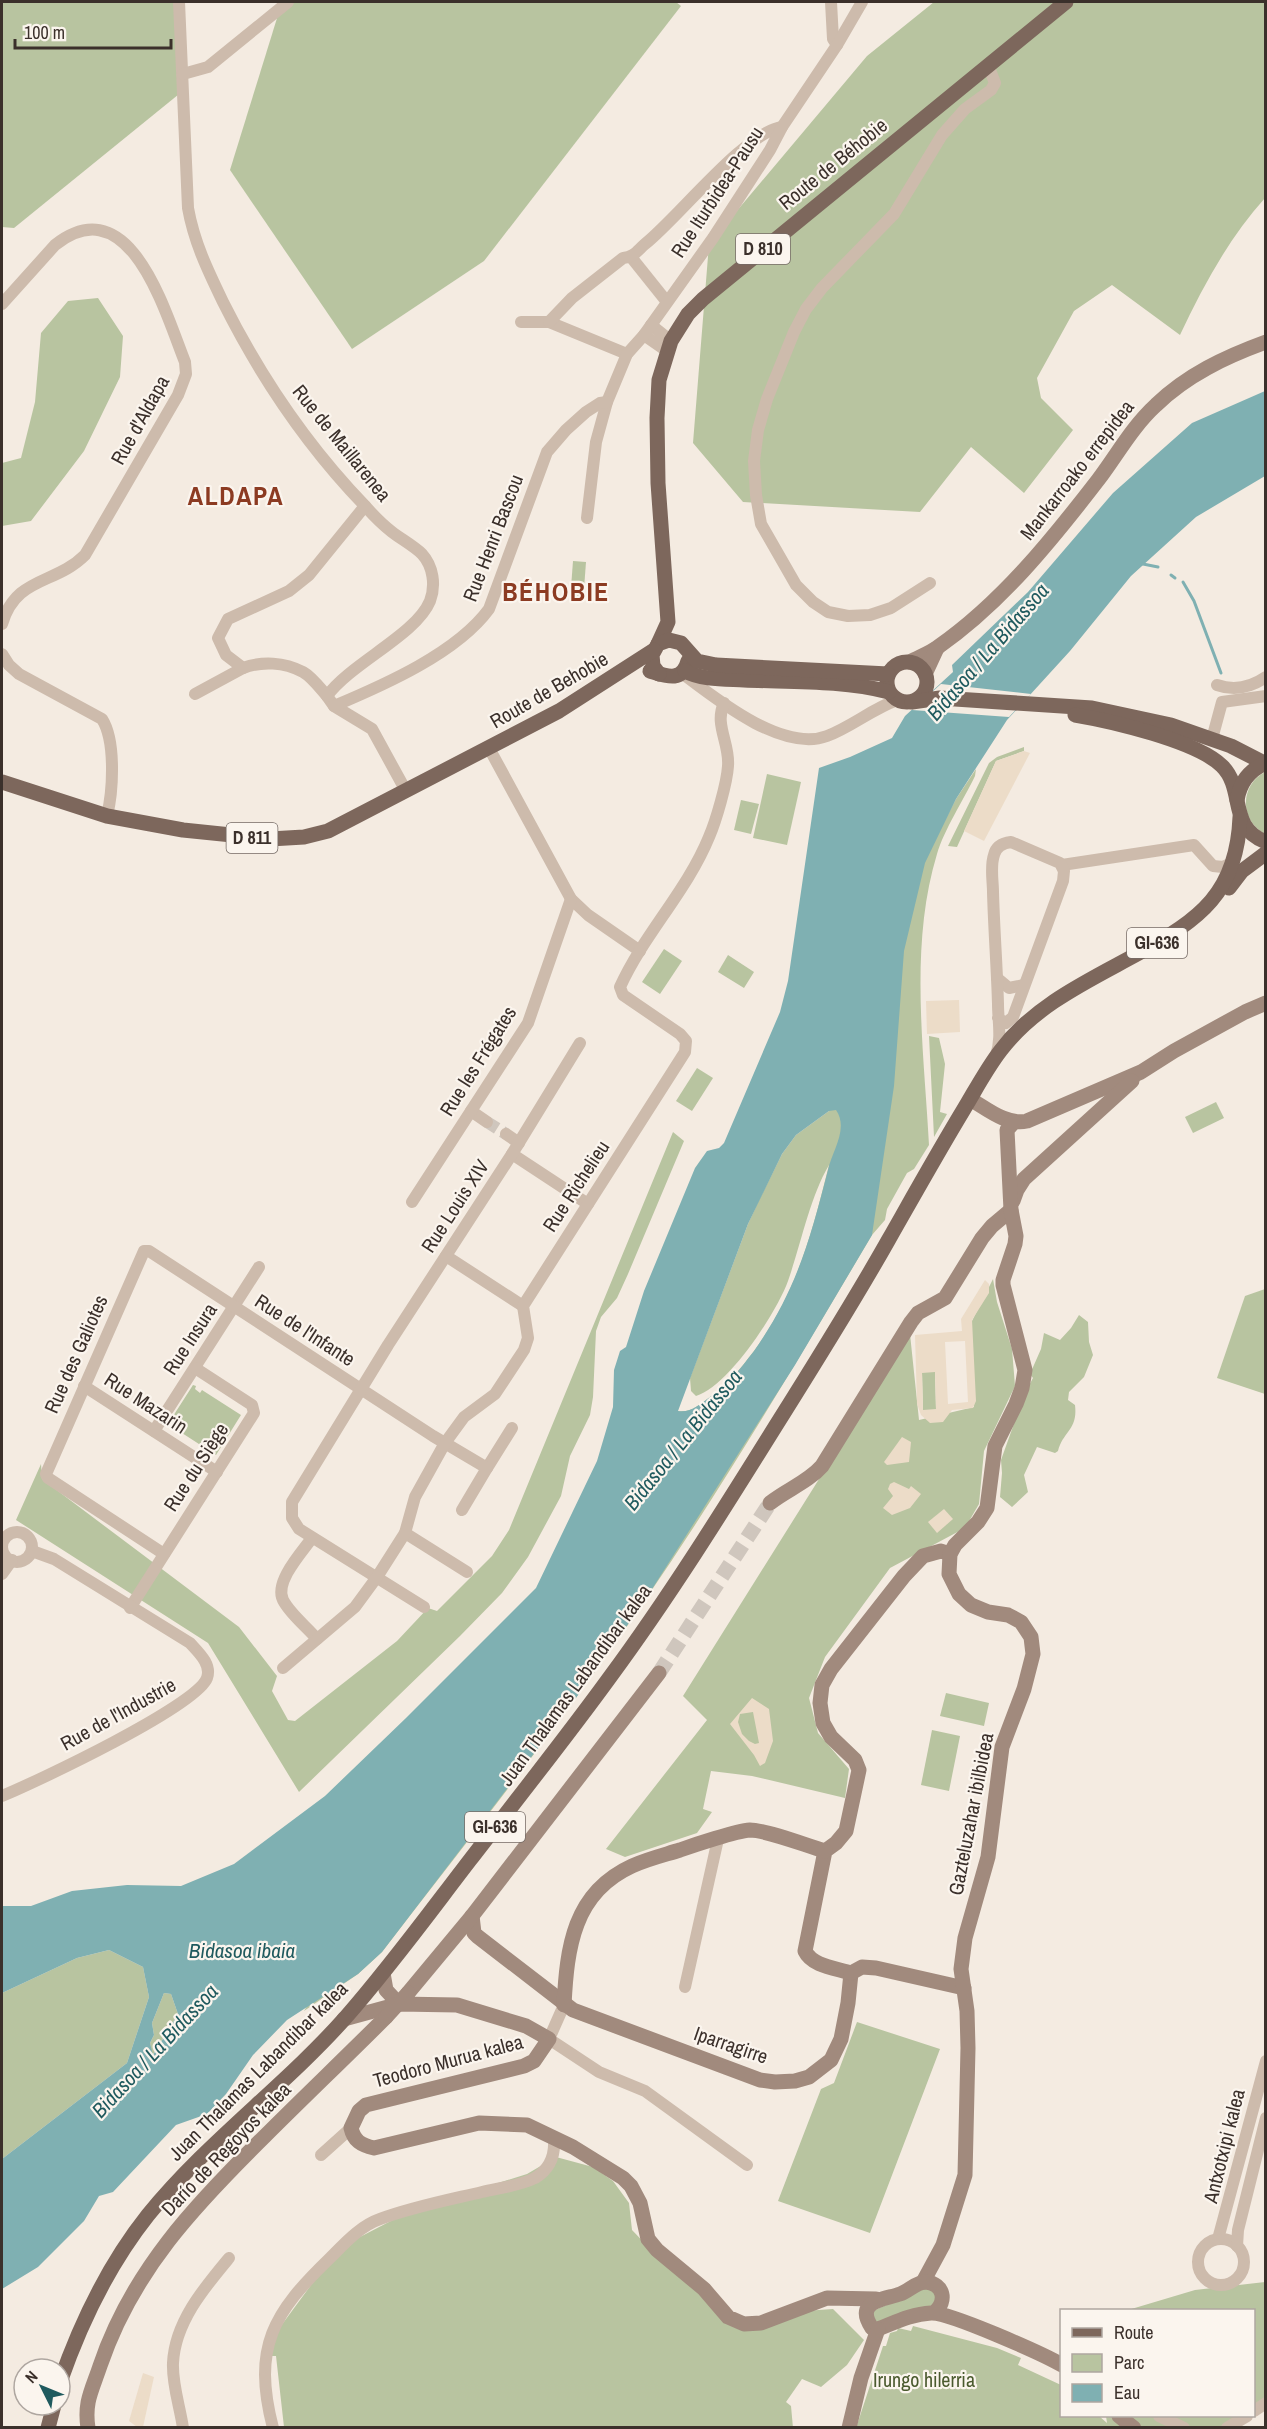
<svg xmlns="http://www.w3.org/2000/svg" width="1267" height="2429" font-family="'Archivo Narrow',sans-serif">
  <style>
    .green { fill: #b8c4a0 }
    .plaza { fill: #ecdcc8; fill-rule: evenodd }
    .water { fill: #7fb0b2; fill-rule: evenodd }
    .pier { fill: #f4ebe1 }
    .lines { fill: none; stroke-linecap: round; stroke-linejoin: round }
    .stream { stroke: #7fb0b2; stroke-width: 3 }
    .street-tunnel { stroke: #cfc6bd; stroke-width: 12; stroke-dasharray: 12 6; stroke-linecap: butt }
    .secondary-tunnel { stroke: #cfc6bd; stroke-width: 15; stroke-dasharray: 15 8; stroke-linecap: butt }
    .street { stroke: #cdbbac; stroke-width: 12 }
    .secondary { stroke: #a18a7d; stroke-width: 15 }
    .primary { stroke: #7d675c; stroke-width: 15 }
    .secondary-bridge { stroke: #a18a7d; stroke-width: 15 }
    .labels { text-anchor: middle; stroke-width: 4.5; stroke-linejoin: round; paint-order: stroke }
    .shield { fill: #fbf5ee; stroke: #756b66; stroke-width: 1.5 }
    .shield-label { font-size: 18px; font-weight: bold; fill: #3b302b }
    .street-label { font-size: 20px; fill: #3b302b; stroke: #fbf5ee }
    .park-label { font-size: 20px; fill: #4a5a2e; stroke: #fbf5ee }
    .water-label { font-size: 21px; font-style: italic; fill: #1f5a5e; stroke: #fbf5ee }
    .district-label { font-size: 26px; font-weight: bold; letter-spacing: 1.5px; fill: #8c3b22; stroke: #fbf5ee }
  </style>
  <rect width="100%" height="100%" fill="#f4ebe1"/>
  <g class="green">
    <path d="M2,2H179L184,90L14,228L2,227Z"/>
    <path d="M282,2H676L681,6L484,261L352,349L230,170Z"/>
    <path d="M934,2H1265V198C1229,238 1203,286 1180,335L1112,285L1074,311L1037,378L1041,398L1073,430L1024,493L971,447L920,512L743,502L693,443L709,244L867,56Z"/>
    <path d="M98,298L123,336L120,377L84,451L31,521L2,526V463L21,458L35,402L41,333L68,301Z"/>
    <path d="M573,561L586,562L583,602L570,601Z"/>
    <path d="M1024,747V751L996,761L957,847L948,846L989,763L997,757Z"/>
    <path d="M976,769L975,776C964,799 944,830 937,854C909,946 924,1050 929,1145L914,1169L907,1173L887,1209L885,1220L872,1235C799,1358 726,1482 645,1600C563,1721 471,1836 382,1952L358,1974L304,2011L678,1411C691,1413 699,1405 710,1397C729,1384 740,1369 754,1351C798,1290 811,1236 829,1165C810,1197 801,1244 788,1281C777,1312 728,1387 696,1396L691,1391L690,1378L748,1224L760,1198L782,1154L796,1135L829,1111L867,972L956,799Z"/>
    <path d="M1265,772V834C1239,820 1240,785 1265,772Z"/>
    <path d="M767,774L801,782L787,845L753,838Z"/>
    <path d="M741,800L759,804L751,834L734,830Z"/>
    <path d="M664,949L682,961L660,994L642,982Z"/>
    <path d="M728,955L754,972L744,988L718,972Z"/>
    <path d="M929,1036L939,1038L945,1064L940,1112L947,1114L934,1137Z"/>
    <path d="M697,1068L713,1078L692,1111L676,1101Z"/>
    <path d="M1216,1102L1224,1118L1193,1133L1185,1117Z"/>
    <path d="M673,1132L684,1141L628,1274L617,1298L601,1317L596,1331L593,1397L590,1415L570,1456L561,1496L528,1557L502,1593L460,1636L299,1792L208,1643L16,1520L41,1464L42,1479L239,1627L277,1676L272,1691L288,1720L295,1721L397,1641L428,1608L437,1611L492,1556L509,1530Z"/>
    <path d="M993,1279L997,1302L1012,1349L1015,1386L984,1451L979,1504L965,1528L890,1568L825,1657L809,1698L818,1733L849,1769L845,1798L752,1776L711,1771L703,1809L712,1812L697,1833L625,1857L606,1849L707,1720L683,1696L910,1334L919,1420L974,1407L971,1323Z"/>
    <path d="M1265,1289H1266L1265,1394L1217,1378L1245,1296Z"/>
    <path d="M1079,1315L1088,1322L1089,1342L1093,1355L1084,1377L1069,1392L1068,1400L1075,1405C1078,1430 1063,1431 1058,1451L1055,1453L1037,1447L1024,1475L1028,1492L1012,1507L1000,1497L1002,1473L1001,1460L1025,1393L1033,1378L1030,1374L1041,1349L1044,1333L1060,1340L1071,1328Z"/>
    <path d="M922,1372H935L936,1410H923Z"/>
    <path d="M193,1385L196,1386L195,1389L200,1393L202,1390L241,1415L216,1455L168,1424Z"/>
    <path d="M946,1693L989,1703L984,1726L940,1716Z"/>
    <path d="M932,1730L960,1736L949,1791L921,1785Z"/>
    <path d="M109,1950L143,1967L149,1997L127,2063L2,2159V1993L77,1958Z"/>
    <path d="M164,1993L171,1994L178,2014L152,2056L150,2043L154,2035L152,2023Z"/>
    <path d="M857,2022L940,2049L870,2233L778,2201L821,2089L834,2083Z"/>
    <path d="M556,2157L593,2167L613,2181L629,2203L632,2230L658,2257L735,2324L790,2312L833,2309L864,2340L847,2365L821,2387L802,2379L786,2402L791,2406L793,2428L284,2427L276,2356H270L275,2334L314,2281L356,2239L414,2209L527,2174Z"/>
    <path d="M1265,2282V2403L1254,2410V2310H1128L1195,2290Z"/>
    <path d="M924,2288L936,2292V2305L878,2322L874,2320L873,2311Z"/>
    <path d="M913,2326L997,2348L1021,2358L1018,2365L1061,2385L1062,2416H1099L1107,2423L1106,2416H1244L1224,2428H856L883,2346H886L890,2333L897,2331L898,2328L911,2331Z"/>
  </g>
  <g class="plaza">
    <path d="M1024,751L1030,753L984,841L964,831L996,761Z"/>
    <path d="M959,1000L960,1032L927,1034L926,1001Z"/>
    <path d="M985,1280L989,1284V1293L972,1320L976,1401L973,1408L952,1410L943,1422L930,1423L921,1415L917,1404L915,1335L962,1331L961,1319ZM965,1341L968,1402L948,1404L945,1342ZM935,1372L936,1409L923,1410L922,1373Z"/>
    <path d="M902,1437L911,1442L909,1462L887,1465L884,1462Z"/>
    <path d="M894,1482L909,1489L911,1486L921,1494L910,1508L892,1515L883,1508L893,1496L888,1489L890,1484Z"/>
    <path d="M944,1509L953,1519L937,1533L928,1522Z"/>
    <path d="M752,1698L769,1709L773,1741L765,1763L760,1766L754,1755L730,1724ZM753,1712L759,1743L755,1744L749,1741L742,1734L738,1722L740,1714Z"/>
    <path d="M143,2373L154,2377L143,2427H137L129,2421Z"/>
  </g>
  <path class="water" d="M1265,391V476L1196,517L1131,576L1070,651L1007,720L956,799L925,863L904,951L894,1086L872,1235L795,1365L645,1600L571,1705L382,1952L358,1974L287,2020L253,2055L226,2094L207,2114L176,2125L113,2192L99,2196L84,2221L38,2267L2,2289V2159L127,2063L149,1997L143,1967L109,1950L77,1958L2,1993V1906H31L72,1891L127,1885L181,1886L234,1864L325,1796L406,1718L536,1588L597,1461L613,1407L614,1370L620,1351L626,1347L644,1291L695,1168L707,1151L719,1148L724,1143L780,1012L788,981L819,768L850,757L892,738L905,716L953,672L952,665L1028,592L1113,493L1192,423ZM836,1110C849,1129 832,1151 828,1170C810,1240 796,1291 754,1351C740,1369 729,1384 710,1397C700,1404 691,1413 678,1411L748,1224L782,1154L796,1135L829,1111ZM164,1993L171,1994L178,2014L153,2055L150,2043L154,2035L152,2023Z"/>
  <path class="pier" d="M941,684L1031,694L1009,717L912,710Z"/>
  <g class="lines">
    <g class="stream">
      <path d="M1143,564L1158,567"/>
      <path d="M1171,575L1175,578"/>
      <path d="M1183,582L1194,601L1221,673"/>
    </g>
    <path class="street-tunnel" d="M487,1122L506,1134"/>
    <path class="secondary-tunnel" d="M659,1673L770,1503"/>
    <g class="street">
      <path d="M179,2L188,208C194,242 208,271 223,302C260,376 308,447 366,507C374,516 383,525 392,532C401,539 414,546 422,554C433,566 436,585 430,601C416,635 351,663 327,696L334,706L372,729L406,791"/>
      <path d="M831,2L833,39L837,45"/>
      <path d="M183,74L208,67L288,2"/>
      <path d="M631,257L667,302"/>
      <path d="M2,304L55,245C130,186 165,312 185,362L186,374L178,395L85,555C55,585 16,576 2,624"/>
      <path d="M521,322H549L627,354"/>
      <path d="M549,322L572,298L623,258C634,257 637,251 645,244C678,218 745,132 782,127"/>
      <path d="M651,325L671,341"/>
      <path d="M644,335L667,351"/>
      <path d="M587,518L596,442L607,402L627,354L644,335L713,238L770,150L782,127L837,45L862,2"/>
      <path d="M930,583L891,608L870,615L848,616L828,612L813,602L796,585L761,524L756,495L754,461L758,430L767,399L794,332L806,309L822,288L894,214L942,135L965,109L991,90L995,83L988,65"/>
      <path d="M2,654L9,665L19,674L102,719C116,741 113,791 107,816"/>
      <path d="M683,674C716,699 783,753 827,736C851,727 872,709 897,700"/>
      <path d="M1217,685C1234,691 1250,688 1266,677"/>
      <path d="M195,694L243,668"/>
      <path d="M327,696C320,688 312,677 303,672C284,662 262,661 243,668L226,655L218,638L228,619L289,591L309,575L365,506"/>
      <path d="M334,706C384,685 457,653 489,609L547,452L566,430L586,412L600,403L607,402"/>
      <path d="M1212,739L1222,702L1266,696"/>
      <path d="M489,748L571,899L588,915L640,951"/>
      <path d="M1062,865L1194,845L1213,866L1223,867L1233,862"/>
      <path d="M997,978L1009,988L1024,985"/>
      <path d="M996,1055C1002,1039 998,1021 998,1004C997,967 994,930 993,892C993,881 990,866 994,855C996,846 1003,843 1011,842L1060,863L1064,871L1063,881L1013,1017L1006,1023L998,1018"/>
      <path d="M471,1111L487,1122"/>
      <path d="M506,1134L519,1143"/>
      <path d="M512,1154L588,1204"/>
      <path d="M412,1202L528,1023L571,899"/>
      <path d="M446,1256L523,1306"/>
      <path d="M84,1386L217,1472"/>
      <path d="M154,1431L259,1267"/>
      <path d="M487,1468L512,1428"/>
      <circle cx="17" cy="1547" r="15"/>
      <path d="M405,1533L467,1572"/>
      <path d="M312,1538C302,1552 274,1582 283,1600C290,1614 307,1627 317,1639"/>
      <path d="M164,1554L48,1478L46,1474L144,1251H149L433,1436L487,1468L462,1510"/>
      <path d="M2,1574L12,1560"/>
      <path d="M424,1607L299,1529L292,1518V1502L388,1345L512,1154L580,1043"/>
      <path d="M130,1608L254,1413L252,1405L195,1368"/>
      <path d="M283,1668L355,1607L377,1577L405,1533L415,1497L445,1443L464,1417L495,1394L524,1350L528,1338L523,1306L685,1052L686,1041L680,1034L623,995L620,987C644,934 687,891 709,837C716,821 727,783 728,766C730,743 714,725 724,703"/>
      <path d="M2,1796C36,1782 197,1706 207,1678C212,1664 198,1652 190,1643L54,1559L32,1551"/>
      <path d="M685,1987L718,1839"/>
      <path d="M564,2005L549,2039L599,2072L645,2091L747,2165"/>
      <path d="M321,2155L351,2128"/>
      <circle cx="1221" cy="2262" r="23"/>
      <path d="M1218,2239L1266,2061"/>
      <path d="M1237,2246L1238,2230L1266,2118"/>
      <path d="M1254,2411L1266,2403"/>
      <path d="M1159,2416L1184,2428"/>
      <path d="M183,2428C180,2407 172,2384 173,2363C175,2322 204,2288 229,2258"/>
      <path d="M273,2428C252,2347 273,2313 330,2258C345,2243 360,2226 380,2219C412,2207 448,2200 482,2192C499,2188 519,2186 535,2178C550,2169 555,2156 554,2140"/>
      <path d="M1227,2428L1247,2416"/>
    </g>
    <g class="secondary">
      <path d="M910,662C919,657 930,653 938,647C1001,603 1051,541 1098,480C1117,455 1132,427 1156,405C1187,375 1225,357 1266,342"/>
      <path d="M925,674L937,648"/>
      <path d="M975,1102C991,1112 1008,1125 1027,1121L1141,1072L1174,1051L1245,1012L1266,1003"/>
      <path d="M1013,1201L1017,1190L1024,1179L1132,1081"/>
      <path d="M770,1503C788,1489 808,1482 822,1466L911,1322L918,1313L945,1298L982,1238L992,1226L1011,1210"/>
      <path d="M472,1916L474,1933L477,1936L573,2010L760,2080L775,2082L795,2081L809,2077L831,2060L841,2039L848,2003L851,1973"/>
      <path d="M383,1973L386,1990L399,2004"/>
      <path d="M851,1973C835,1968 812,1966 805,1951L825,1851L836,1843L846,1831L859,1770L855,1760L831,1737L823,1723L820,1703L822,1685L831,1669L904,1576L923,1556L941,1551L950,1554"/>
      <path d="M851,1973L862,1967L876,1968L964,1988"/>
      <path d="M408,1993L472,1916L659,1673"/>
      <path d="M564,2005C567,1948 573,1893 632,1866C647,1859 664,1855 680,1850C694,1845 736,1831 750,1830C767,1830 807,1846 825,1851"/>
      <path d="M344,2019L399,2004L457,2005L526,2026L549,2039L534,2061L524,2066L366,2105L359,2111L351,2128C354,2141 361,2145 374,2148L479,2123L527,2125L573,2147L623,2178L631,2186L640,2203L648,2239L657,2250L704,2289L728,2317L744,2324L761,2323L827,2298L876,2299"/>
      <path d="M923,2282L943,2245L965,2175L968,2048L967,2011L961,1969L965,1938L988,1857L1002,1747L1024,1689L1033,1654L1031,1637L1021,1622L1008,1615L988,1612L971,1605L959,1594L949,1574L950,1554L955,1545L978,1522L987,1508L995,1446L1016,1404L1022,1388L1025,1370L1003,1285V1280L1015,1244L1016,1236L1011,1210L1007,1130L1014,1122"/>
      <path d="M935,2312C947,2301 944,2284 926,2282C916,2282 909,2291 900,2294C883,2300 854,2301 872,2328L878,2329C896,2322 912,2314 931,2313C949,2312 1043,2354 1062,2365"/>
      <path d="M1119,2416L1134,2428"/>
      <path d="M88,2428C84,2402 92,2390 100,2366C132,2271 195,2205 265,2136C305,2096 346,2057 386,2017"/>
      <path d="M849,2428L861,2378L878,2329"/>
    </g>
    <g class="primary">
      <path d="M658,644L668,622L658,483L657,418L659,380L671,341L688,314L703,299L1066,2"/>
      <circle cx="907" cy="682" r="20"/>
      <path d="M650,671C666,676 682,683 688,661"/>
      <path d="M685,671C701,680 726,679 744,680C792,682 843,680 889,692"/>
      <path d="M659,674L653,666L652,655L658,644L669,640L681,643L697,661L716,665L888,674"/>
      <path d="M912,702L940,698L1092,708L1171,725L1231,746L1264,763"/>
      <path d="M1075,715C1111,721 1197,741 1222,766C1246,790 1227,827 1266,842"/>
      <path d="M2,782L107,816L183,830L270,839L304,837L328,831L559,711L654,650"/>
      <path d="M1237,800C1240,782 1249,770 1266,763"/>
      <path d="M1229,888L1242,871L1266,853"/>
      <path d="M60,2382C81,2322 109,2264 148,2215C207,2142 285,2086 346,2017C390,1967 430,1912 470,1860C517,1799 565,1739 610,1677C669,1597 722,1512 775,1427C814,1365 853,1303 889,1239C914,1195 938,1152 964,1109C976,1089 987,1068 1001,1050C1036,1004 1090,980 1139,953C1200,919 1237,893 1240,817"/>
      <path d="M48,2428L54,2405"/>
    </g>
    <path class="secondary-bridge" d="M386,2017L408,1993"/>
  </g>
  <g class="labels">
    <g class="shield">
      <rect x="736" y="234" width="54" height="30" rx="4.5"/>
      <rect x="226.5" y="823" width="51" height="30" rx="4.5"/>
      <rect x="1127" y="928" width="60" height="30" rx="4.5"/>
      <rect x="465" y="1812" width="60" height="30" rx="4.5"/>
    </g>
    <g class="shield-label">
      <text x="763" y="255">D 810</text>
      <text x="252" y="844">D 811</text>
      <text x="1157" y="949">GI-636</text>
      <text x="495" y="1833">GI-636</text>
    </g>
    <g class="street-label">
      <text transform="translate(833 164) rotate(-39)" y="7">Route de Béhobie</text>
      <text transform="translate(717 192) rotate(-57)" y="7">Rue Iturbidea-Pausu</text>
      <text transform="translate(140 420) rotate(-61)" y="7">Rue d'Aldapa</text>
      <text transform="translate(342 443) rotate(51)" y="7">Rue de Maillarenea</text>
      <text transform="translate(1077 470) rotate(-52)" y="7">Mankarroako errepidea</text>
      <text transform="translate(493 538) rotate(-69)" y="7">Rue Henri Bascou</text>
      <text transform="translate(549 690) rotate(-30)" y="7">Route de Behobie</text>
      <text transform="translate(478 1061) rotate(-58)" y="7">Rue les Frégates</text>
      <text transform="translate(576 1186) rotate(-57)" y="7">Rue Richelieu</text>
      <text transform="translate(455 1206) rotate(-57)" y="7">Rue Louis XIV</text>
      <text transform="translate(305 1330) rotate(33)" y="7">Rue de l'Infante</text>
      <text transform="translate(190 1339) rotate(-57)" y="7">Rue Insura</text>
      <text transform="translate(76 1354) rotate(-66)" y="7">Rue des Galiotes</text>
      <text transform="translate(146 1403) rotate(33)" y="7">Rue Mazarin</text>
      <text transform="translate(196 1467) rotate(-57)" y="7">Rue du Siège</text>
      <text transform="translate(575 1685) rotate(-54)" y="7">Juan Thalamas Labandibar kalea</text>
      <text transform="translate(118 1714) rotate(-29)" y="7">Rue de l'Industrie</text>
      <text transform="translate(971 1814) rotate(-79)" y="7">Gazteluzahar ibilbidea</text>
      <text transform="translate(731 2045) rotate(19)" y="7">Iparragirre</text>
      <text transform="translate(448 2061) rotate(-15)" y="7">Teodoro Murua kalea</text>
      <text transform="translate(258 2071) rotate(-45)" y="7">Juan Thalamas Labandibar kalea</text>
      <text transform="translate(1224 2146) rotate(-76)" y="7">Antxotxipi kalea</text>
      <text transform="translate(226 2149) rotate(-46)" y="7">Darío de Regoyos kalea</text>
    </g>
    <g class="park-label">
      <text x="924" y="2387">Irungo hilerria</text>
    </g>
    <g class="water-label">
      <text transform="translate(988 652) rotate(-49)" y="7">Bidasoa / La Bidassoa</text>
      <text transform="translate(683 1440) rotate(-51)" y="7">Bidasoa / La Bidassoa</text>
      <text x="242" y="1958">Bidasoa ibaia</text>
      <text transform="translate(155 2051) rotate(-47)" y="7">Bidasoa / La Bidassoa</text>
    </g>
    <g class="district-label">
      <text x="236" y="505">ALDAPA</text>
      <text x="556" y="601">BÉHOBIE</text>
    </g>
  </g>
  <rect width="1267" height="2429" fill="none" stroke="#3b302b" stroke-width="6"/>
  <rect x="1060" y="2309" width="195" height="108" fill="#fbf5ee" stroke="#aea6a0" stroke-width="1.5"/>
  <rect x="1072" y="2328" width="30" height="9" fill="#7d675c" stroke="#aea6a0" stroke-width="1.5"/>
  <text x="1114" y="2339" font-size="18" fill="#3b302b">Route</text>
  <rect x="1072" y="2354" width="30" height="18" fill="#b8c4a0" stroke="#aea6a0" stroke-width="1.5"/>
  <text x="1114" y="2369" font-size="18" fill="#3b302b">Parc</text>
  <rect x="1072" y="2384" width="30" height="18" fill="#7fb0b2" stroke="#aea6a0" stroke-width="1.5"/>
  <text x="1114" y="2399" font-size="18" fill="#3b302b">Eau</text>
  <g transform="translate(42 2387) rotate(313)"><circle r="28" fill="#fbf5ee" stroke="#aea6a0" stroke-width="1.5"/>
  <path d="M0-4.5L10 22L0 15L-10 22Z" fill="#1f5a5e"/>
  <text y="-9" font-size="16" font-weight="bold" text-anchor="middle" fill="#3b302b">N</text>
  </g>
  <path d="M15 39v9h156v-9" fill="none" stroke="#3b302b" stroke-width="3"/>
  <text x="24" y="39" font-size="18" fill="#3b302b" stroke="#fbf5ee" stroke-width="4.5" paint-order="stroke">100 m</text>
</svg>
